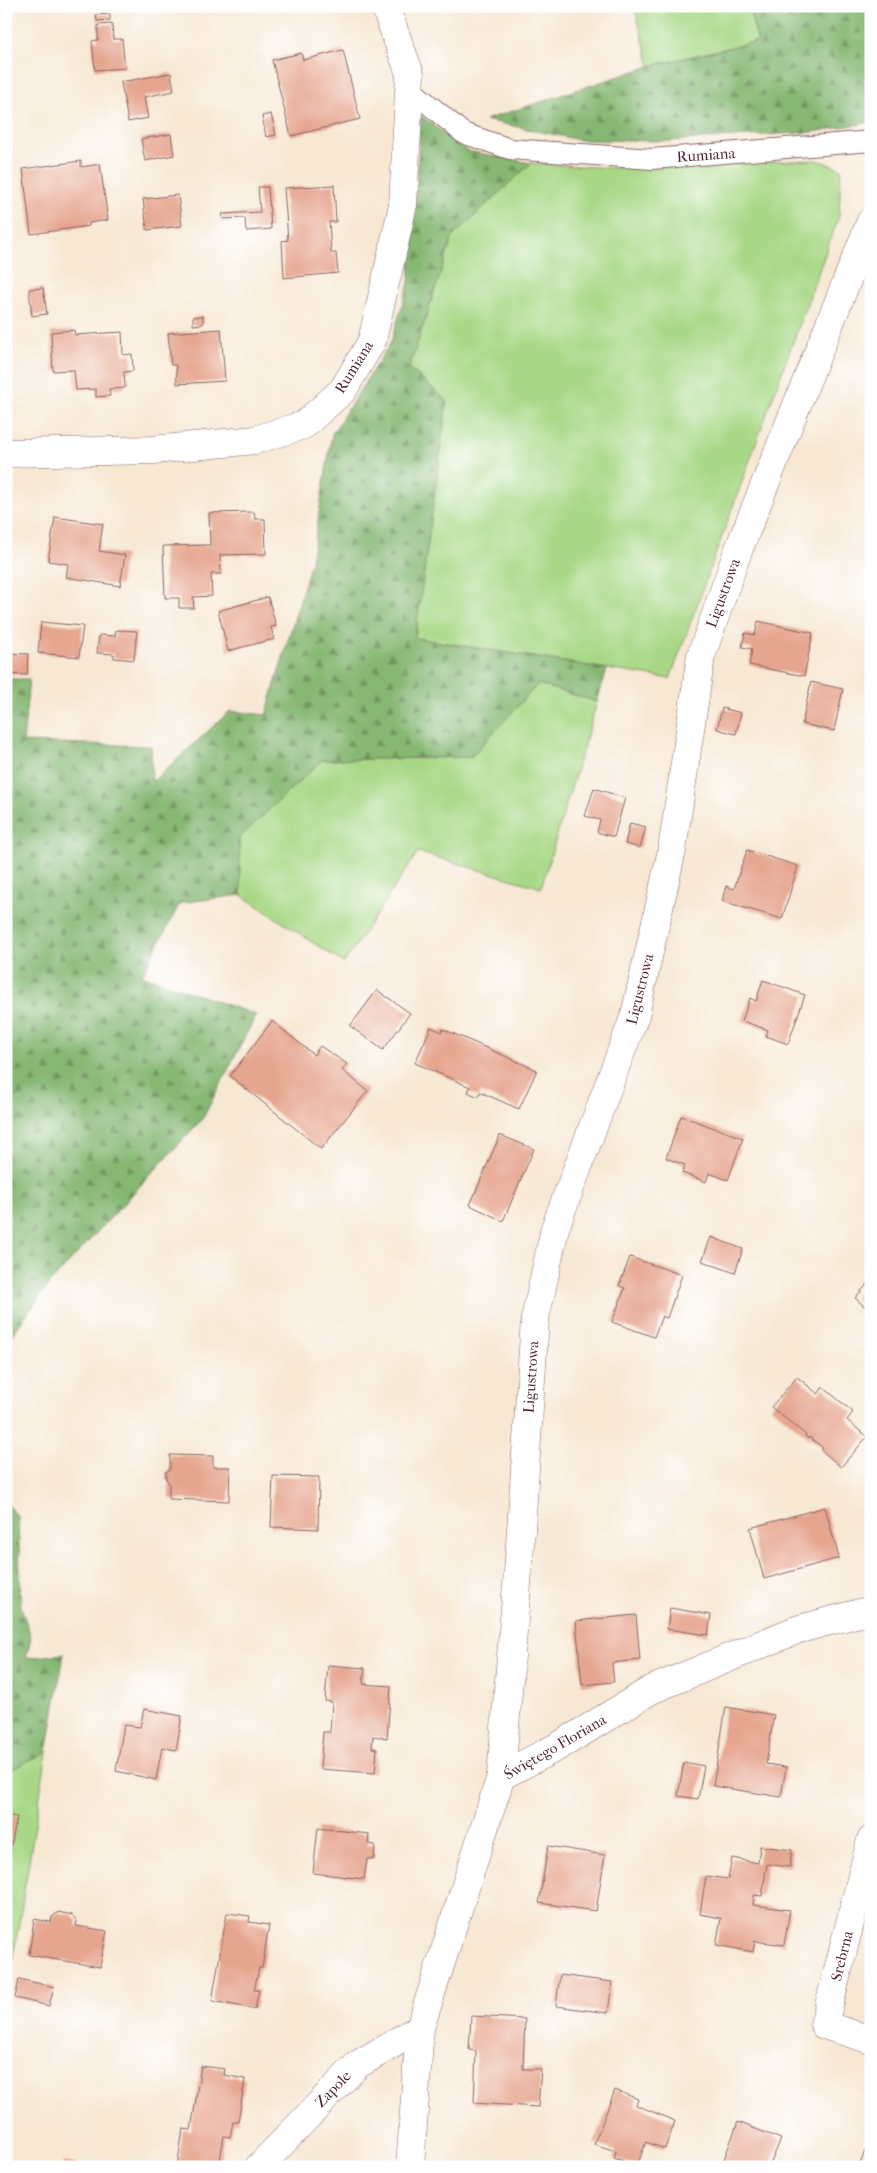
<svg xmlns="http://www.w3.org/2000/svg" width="877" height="2173" font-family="'IM FELL French Canon',serif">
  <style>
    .grass { fill: #a8d886; stroke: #797c58 }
    .forest { fill: url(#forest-firs); stroke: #686c4f }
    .building { fill: #e6a58e }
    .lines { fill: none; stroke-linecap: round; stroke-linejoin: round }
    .service-casing { stroke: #876566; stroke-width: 22 }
    .minor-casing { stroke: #876566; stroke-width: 29 }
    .service { stroke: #fff; stroke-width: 20 }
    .minor { stroke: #fff; stroke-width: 28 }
    .labels { text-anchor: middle; stroke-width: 4; stroke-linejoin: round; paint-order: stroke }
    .street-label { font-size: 15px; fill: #4a1f2b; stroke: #fff }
  </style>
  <defs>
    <pattern id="forest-firs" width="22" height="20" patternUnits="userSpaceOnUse" patternTransform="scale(1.25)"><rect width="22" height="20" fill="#86b873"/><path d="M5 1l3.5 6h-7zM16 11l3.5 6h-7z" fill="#70955f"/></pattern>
  </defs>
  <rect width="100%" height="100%" fill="#fff"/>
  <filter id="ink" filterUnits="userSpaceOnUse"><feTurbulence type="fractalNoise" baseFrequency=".02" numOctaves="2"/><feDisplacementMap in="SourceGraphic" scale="10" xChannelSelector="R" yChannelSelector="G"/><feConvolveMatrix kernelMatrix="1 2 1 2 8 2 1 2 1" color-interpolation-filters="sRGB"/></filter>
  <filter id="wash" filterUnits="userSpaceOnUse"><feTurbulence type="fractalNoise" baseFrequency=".0096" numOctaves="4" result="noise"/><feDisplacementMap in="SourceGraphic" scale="20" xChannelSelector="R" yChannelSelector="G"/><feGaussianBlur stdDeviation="1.12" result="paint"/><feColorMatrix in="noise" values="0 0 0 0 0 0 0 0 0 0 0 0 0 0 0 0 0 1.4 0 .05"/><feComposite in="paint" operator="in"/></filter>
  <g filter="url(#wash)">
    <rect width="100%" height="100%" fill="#f7e8d4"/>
    <g class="grass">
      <path d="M634,6H748L758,41L650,66Z"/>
      <path d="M817,160L841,169L839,216L670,679L415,638L447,401L409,368L453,236L531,163L610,168Z"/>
      <path d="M538,684L597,702L541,888L418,852L344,963L241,895L239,838L322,760L470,757Z"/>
      <path d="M47,1752L6,2002V1772Z"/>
    </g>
    <g class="forest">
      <path d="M748,6H871V122L813,132L669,141L579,140L485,120L650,66L758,41Z"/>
      <path d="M421,116L467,151L531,163L453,236L409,368L447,401L415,638L607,669L597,702L538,684L471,757L322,760L239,838L241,895L180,903L142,975L256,1015L203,1118L50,1283L6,1343V679H29L23,742L151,746L152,782L230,711L266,715L311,562L332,434L391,342L409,283Z"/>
      <path d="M6,1502L18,1517L21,1607L31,1637L26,1658L64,1654L47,1752L6,1772Z"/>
    </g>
    <g id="blocks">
      <g class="building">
        <path d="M110,14V20L97,21L96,15Z"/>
        <path d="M112,24L113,39H122L125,68L95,70L92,41L98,40V25Z"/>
        <path d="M343,50L360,119L291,136L272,60L301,53L303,60Z"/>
        <path d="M171,73L174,91L144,97L148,118L128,122L121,82Z"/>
        <path d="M271,114L276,135L266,137L262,116Z"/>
        <path d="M171,134L174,155L145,161L141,139Z"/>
        <path d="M81,161V167L100,164L108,220L89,223V226L31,234L23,169Z"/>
        <path d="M334,185L336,222H329L331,253H336L338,273L284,278L282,241L288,240L284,188Z"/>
        <path d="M258,187H268L271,229L246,231L245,218L223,219L222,214L260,212Z"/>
        <path d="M178,195L182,226L147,230L143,199Z"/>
        <path d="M43,288L47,314L32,316L29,289Z"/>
        <path d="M203,316V324L193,325V317Z"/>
        <path d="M221,329L225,381L177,384L176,365H171L168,333Z"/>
        <path d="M74,330L75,335L122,332L123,355L132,354L133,371L124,372L125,388L109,389L110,396L96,397V389L76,390L74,370L53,371L51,332Z"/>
        <path d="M254,512L255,519H265L266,554L220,555L221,574H211L212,596L193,597L194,608H179V598H165L163,546L210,545L209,513Z"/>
        <path d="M55,517L103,524L99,551L125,555L120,586L66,577L68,564L48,561Z"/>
        <path d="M268,597L276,626L271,627L274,639L228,651L218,611Z"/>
        <path d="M758,621L813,633L804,676L749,665L752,649L742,647L745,633L755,635Z"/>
        <path d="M41,622L83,626L79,657L38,653Z"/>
        <path d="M116,630L137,631L134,660L114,658V654L97,653L99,635L115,636Z"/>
        <path d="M6,653L28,654L27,675L6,674Z"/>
        <path d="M811,682L843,689L834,731L802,724Z"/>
        <path d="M722,708L741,713L736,734L717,729Z"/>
        <path d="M594,788L625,798L614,837L597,832L600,820L585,816Z"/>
        <path d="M630,823L646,827L640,848L625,844Z"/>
        <path d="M747,850L798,866L782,919L722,901L726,886L734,889Z"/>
        <path d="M763,980L805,995L788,1044L766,1036L768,1030L742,1021L750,998L756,1001Z"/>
        <path d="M377,990L410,1013L383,1050L350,1026Z"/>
        <path d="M272,1021L314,1055L320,1046L347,1064L342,1070L368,1091L321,1149L230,1076Z"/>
        <path d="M431,1027L442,1032L443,1029L537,1070L519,1109L480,1092L478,1097L468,1092L470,1087L415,1063Z"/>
        <path d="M681,1116L743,1138L728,1180L709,1173L706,1182L682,1173L685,1165L666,1158Z"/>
        <path d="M500,1135L534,1149L503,1221L470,1205Z"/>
        <path d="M711,1237L743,1249L735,1273L702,1261Z"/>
        <path d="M630,1257L682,1275L667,1318L662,1316L654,1337L612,1322L625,1288L619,1286Z"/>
        <path d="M871,1280V1312L855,1298Z"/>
        <path d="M797,1377L818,1394L823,1387L853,1412L847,1420L867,1437L841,1467L821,1450L823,1448L809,1437L808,1439L805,1436L806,1435L771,1407Z"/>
        <path d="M170,1455L213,1456V1467H230L229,1501L169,1499V1483L166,1479V1472L170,1469Z"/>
        <path d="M273,1476L319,1477L318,1529L271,1527Z"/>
        <path d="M825,1507L839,1558L764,1579L750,1528Z"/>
        <path d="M670,1608L711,1615L708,1635L667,1629Z"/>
        <path d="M636,1615L640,1660L612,1663L614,1682L582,1685L576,1621Z"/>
        <path d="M328,1665L365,1668L363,1684L391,1686L387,1738L373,1736L372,1748L377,1749L375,1773L320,1769L323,1732H330L332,1702L325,1701Z"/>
        <path d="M726,1707L774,1715L766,1764L786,1767L781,1797L713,1786Z"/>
        <path d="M144,1709L182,1716L176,1750L162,1747L156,1780L116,1771L124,1725L140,1727Z"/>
        <path d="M684,1762L704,1766L698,1799L678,1796Z"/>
        <path d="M6,1815L17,1817L7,1866H6Z"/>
        <path d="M318,1828L369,1834L368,1844L375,1845L374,1859H367L364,1879L313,1873Z"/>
        <path d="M548,1846L605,1855L596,1911L539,1903Z"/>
        <path d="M760,1846L792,1850L790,1867L767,1864L762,1896L754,1895L753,1905L790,1910L784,1945L755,1941L753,1952L716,1945L721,1918L700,1914L706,1876L728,1879L732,1858L758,1863Z"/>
        <path d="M58,1912L72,1915L77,1921L76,1926L107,1931L100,1967L29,1955L34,1919L51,1922L52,1917Z"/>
        <path d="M227,1913L250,1916L249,1922L269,1925L262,1968H259L254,1990H259L255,2009L212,2001Z"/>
        <path d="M560,1975L612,1982L608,2013L556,2006Z"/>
        <path d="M19,1979L54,1987L49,2006L15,1998Z"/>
        <path d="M471,2016L525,2019L523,2069H541L538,2107L474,2103L476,2051L469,2050Z"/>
        <path d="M201,2066L225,2069L224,2075L245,2079L238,2122H233L230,2137L224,2136L220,2160L211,2159L209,2167H177L183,2129L191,2130Z"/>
        <path d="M615,2090L638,2099L636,2105L675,2121L665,2149L646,2142L637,2166L614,2158L616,2151L594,2144Z"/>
        <path d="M738,2122L781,2139L769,2167H721Z"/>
        <path d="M871,2136V2167H859L871,2135Z"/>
        <path d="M63,2162L87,2166L86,2167H63Z"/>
      </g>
    </g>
  </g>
  <g filter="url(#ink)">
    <use href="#blocks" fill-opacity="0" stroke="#876566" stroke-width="1"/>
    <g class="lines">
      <g class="service-casing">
        <path id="service" d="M409,88L463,133L510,149L652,159L871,141"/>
      </g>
      <g class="minor-casing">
        <g id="minor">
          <path d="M6,453L153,450L255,440L304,425L343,390L372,341L403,205L410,74L385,6"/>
          <path d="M501,1776L519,1560L535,1319L555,1228L635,1015L672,850L701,656L738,551L871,221"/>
          <path d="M871,1840L824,2025L871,2040"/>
          <path d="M259,2167L357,2065L420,2028"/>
          <path d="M410,2167L420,2028L501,1776L559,1746L651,1690L796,1630L871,1610"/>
        </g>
      </g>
      <use href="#service" class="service"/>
      <use href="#minor" class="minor"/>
    </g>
  </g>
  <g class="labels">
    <g class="street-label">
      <text transform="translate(706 155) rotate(-4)" y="5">Rumiana</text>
      <text transform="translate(354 367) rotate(-58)" y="5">Rumiana</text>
      <text transform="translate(723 593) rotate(-70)" y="5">Ligustrowa</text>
      <text transform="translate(640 989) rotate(-76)" y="5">Ligustrowa</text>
      <text transform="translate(531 1377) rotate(-86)" y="5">Ligustrowa</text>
      <text transform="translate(555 1747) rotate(-30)" y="5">Świętego Floriana</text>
      <text transform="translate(842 1956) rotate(-76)" y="5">Srebrna</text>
      <text transform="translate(333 2089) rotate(-46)" y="5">Zapole</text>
    </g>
  </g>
  <rect width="877" height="2173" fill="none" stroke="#fff" stroke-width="25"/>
</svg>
